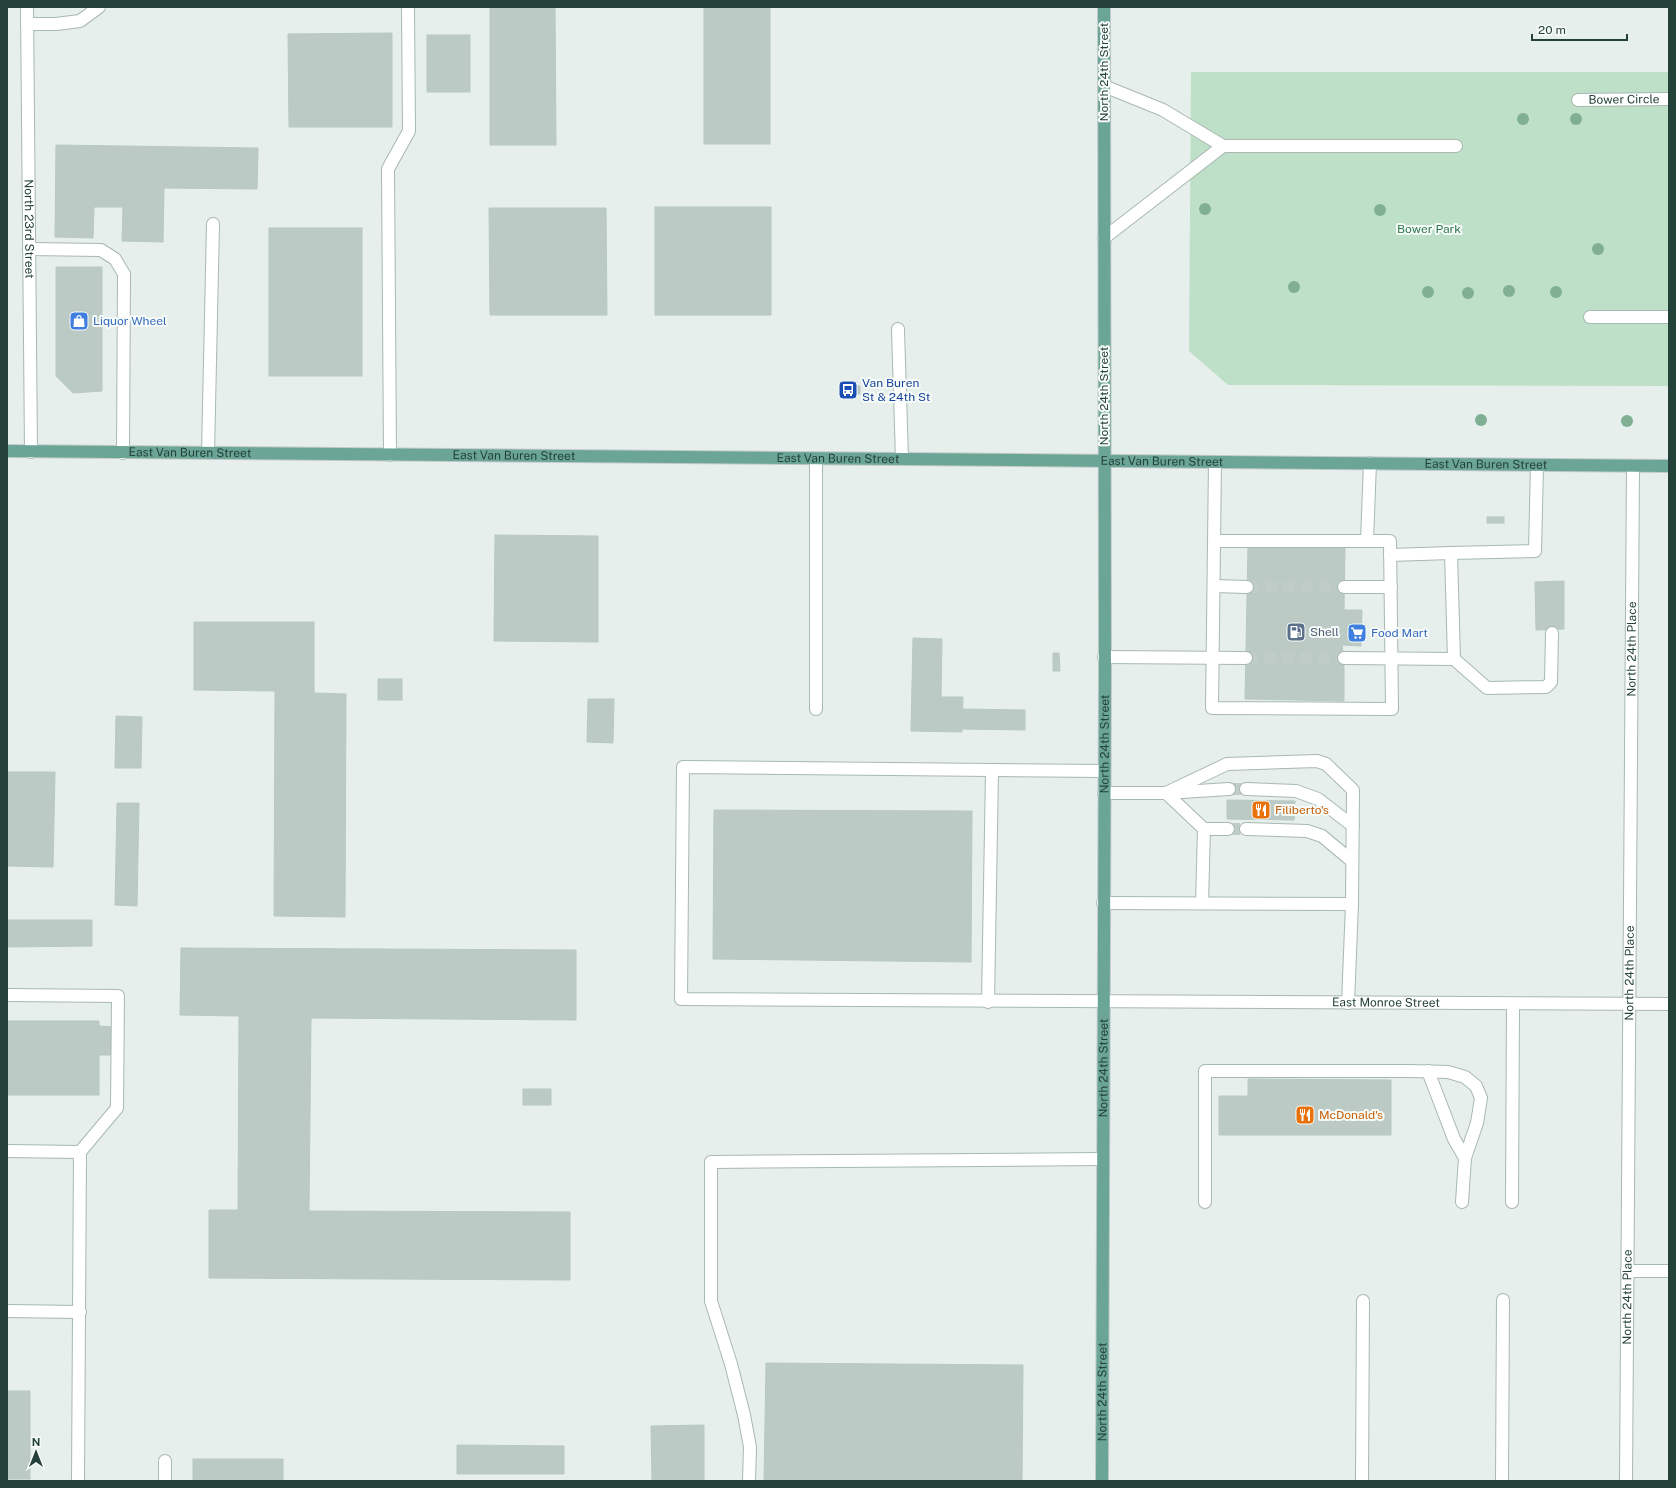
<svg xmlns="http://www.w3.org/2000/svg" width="1676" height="1488" font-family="'Public Sans',sans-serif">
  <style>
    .green { fill: #bfe0c8 }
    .building { fill: #bbcac4; stroke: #b8c9c2 }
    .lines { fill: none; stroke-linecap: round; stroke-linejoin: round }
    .minor-tunnel { stroke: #bfccc8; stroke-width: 12; stroke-dasharray: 12 6; stroke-linecap: butt }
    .minor-casing { stroke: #a8b8b2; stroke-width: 14 }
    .major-casing { stroke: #c2cac8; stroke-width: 14 }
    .minor { stroke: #fff; stroke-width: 12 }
    .major { stroke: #6aa596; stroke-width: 12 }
    .tree { fill: #80af93 }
    .labels { text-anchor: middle; stroke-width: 4; stroke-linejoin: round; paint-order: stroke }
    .street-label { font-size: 12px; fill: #24423a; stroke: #f7fbf9 }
    .park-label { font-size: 12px; fill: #2d7a4b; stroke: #f7fbf9 }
    .shop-label { font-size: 12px; fill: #366cbe; stroke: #f7fbf9; text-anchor: start }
    .transit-label { font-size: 12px; fill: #164399; stroke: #f7fbf9; text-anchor: start }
    .service-label { font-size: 12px; fill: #4e5e75; stroke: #f7fbf9; text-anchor: start }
    .food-label { font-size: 12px; fill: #c56008; stroke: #f7fbf9; text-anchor: start }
  </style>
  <rect width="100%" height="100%" fill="#e6efeb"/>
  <path class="green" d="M1191,72H1669V386L1228,385L1189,351Z"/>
  <g class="building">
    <path d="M490,7H555L556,145H490Z"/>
    <rect x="704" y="7" width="66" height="137"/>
    <path d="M392,33V127H289L288,34Z"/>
    <rect x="427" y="35" width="43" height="57"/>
    <path d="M56,145L258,148L257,189L164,188L163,242L122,241L123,207H94L93,238L55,237Z"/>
    <rect x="655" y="207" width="116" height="108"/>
    <path d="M489,208H606L607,315H490Z"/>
    <rect x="269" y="228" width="93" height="148"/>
    <path d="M56,267H102V391L73,393L56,376Z"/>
    <path d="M840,385L860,386V394L846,393Z"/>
    <rect x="1487" y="517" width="17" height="6"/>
    <path d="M495,535L598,536V642L494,641Z"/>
    <path d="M1248,546L1345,547L1344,610H1362L1361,646L1342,645L1344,658V701L1245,699Z"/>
    <path d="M1564,581V629L1536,630L1535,582Z"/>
    <path d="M194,622H314V693L346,694L345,917L274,916L275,691L194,690Z"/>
    <path d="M913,638L942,639L941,697H963L962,732L911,731Z"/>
    <path d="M1053,653H1059L1060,671H1053Z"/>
    <rect x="378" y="679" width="24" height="21"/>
    <path d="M588,699H614L613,743L587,742Z"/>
    <path d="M963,709L1025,710V730L963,729Z"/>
    <path d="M116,716L142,717L141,768H115Z"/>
    <path d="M7,772H55L53,867L7,866Z"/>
    <path d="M1227,800L1295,801L1294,820L1227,819Z"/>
    <path d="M117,803H139L137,906L115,905Z"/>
    <path d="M714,810L972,811L971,962L713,959Z"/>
    <path d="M7,920H92V946L7,947Z"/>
    <path d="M181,948L576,950V1020L311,1018L309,1211L570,1212V1280L209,1278V1210H238L239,1016L180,1015Z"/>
    <path d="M7,1021H99V1026L112,1027V1055H99V1095H7Z"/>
    <path d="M1248,1079L1391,1080V1135H1219V1096H1248Z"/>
    <rect x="523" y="1089" width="28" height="16"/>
    <path d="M766,1363L1023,1365L1022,1481H764Z"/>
    <rect x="7" y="1391" width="23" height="88"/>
    <path d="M704,1425V1481H652L651,1426Z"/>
    <path d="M457,1445L564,1446V1474H457Z"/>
    <rect x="193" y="1459" width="90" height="22"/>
  </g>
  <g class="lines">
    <g class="minor-tunnel">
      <path d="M1247,587H1344"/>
      <path d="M1246,658H1344"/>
      <path d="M1229,789H1246"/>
      <path d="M1228,829H1246"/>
    </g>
    <g class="minor-casing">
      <g id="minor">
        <path id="s1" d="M27,7L31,452"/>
        <path d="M27,24H56L80,21L99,7"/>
        <path d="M1104,86L1163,110L1223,146L1104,238"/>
        <path id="s2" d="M1578,100L1669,99"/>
        <path d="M1223,146H1456"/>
        <path d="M29,249L101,250L115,259L124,274L123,453"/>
        <path d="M1590,317H1669"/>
        <path d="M898,329L902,459"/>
        <path d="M208,453L213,224"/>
        <path d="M390,455L388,169L409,131L408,7"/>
        <path d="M816,459V709"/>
        <path d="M1214,541H1390L1392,709L1212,708L1215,462"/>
        <path d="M1367,541L1370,463"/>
        <path d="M1390,555L1451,553"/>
        <path d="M1214,586L1247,587"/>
        <path d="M1344,587H1391"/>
        <path d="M1104,657L1246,658"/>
        <path d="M1344,658L1454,659L1451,553L1535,551L1537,465"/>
        <path d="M1454,659L1487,688L1546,687L1551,682L1552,633"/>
        <path id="s3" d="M1104,771L683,767L681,999L1669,1004"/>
        <path d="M1246,789L1296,791L1318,799L1353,826"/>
        <path d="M1104,793H1166L1229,789"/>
        <path d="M1166,793L1204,829H1228"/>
        <path d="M1246,829L1307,831L1322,836L1352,861"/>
        <path d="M1103,903L1352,904L1353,790L1326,764L1317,761L1227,764L1166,793"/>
        <path d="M1202,903L1204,829"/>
        <path d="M7,995L118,996L117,1108L80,1152"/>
        <path d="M988,1002L992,771"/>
        <path d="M1348,1003L1352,904"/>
        <path d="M1428,1071L1454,1139L1465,1158"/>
        <path d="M7,1151L80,1152L78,1481"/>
        <path d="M1205,1202V1071H1411L1448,1072L1465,1077L1476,1086L1481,1098L1477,1123L1465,1158L1462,1202"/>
        <path d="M1512,1202L1513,1004"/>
        <path d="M1627,1271H1669"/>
        <path d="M7,1311L80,1312"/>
        <path d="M165,1481V1461"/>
        <path d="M749,1481L750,1447L744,1415L731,1364L711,1301V1162L1103,1159"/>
        <path d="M1362,1481L1363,1301"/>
        <path d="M1502,1481L1503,1300"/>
        <path id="s4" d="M1626,1481L1633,466"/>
      </g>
    </g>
    <g class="major-casing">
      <g id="major">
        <path id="s5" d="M7,451L1669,466"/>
        <path id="s6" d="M1102,1481L1105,669L1104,7"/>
      </g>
    </g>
    <use href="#minor" class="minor"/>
    <use href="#major" class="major"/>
  </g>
  <g class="tree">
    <circle cx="1523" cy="119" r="6"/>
    <circle cx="1576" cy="119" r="6"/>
    <circle cx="1205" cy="209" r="6"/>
    <circle cx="1380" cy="210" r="6"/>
    <circle cx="1598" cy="249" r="6"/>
    <circle cx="1294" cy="287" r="6"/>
    <circle cx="1509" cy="291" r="6"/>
    <circle cx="1428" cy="292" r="6"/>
    <circle cx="1556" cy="292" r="6"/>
    <circle cx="1468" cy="293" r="6"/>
    <circle cx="1481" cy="420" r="6"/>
    <circle cx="1627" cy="421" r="6"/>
  </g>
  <defs>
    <g id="shop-square" transform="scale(1)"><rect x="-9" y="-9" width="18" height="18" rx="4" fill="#3f7fe0" stroke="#f7fbf9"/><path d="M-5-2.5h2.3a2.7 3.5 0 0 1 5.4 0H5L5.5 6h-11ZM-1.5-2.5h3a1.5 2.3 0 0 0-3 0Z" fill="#fff"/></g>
    <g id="bus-square" transform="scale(1)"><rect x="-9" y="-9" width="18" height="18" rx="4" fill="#1a4fb4" stroke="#f7fbf9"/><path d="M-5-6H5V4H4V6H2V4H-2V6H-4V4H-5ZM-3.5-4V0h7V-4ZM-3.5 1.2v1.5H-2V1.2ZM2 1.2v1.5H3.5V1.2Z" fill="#fff"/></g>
    <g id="fuel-square" transform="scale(1)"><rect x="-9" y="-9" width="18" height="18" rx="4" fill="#5c6f8a" stroke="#f7fbf9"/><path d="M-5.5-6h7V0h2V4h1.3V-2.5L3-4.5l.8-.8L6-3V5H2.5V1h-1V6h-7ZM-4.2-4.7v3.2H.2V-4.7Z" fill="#fff"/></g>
    <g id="supermarket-square" transform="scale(1)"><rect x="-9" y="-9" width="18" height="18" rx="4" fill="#3f7fe0" stroke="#f7fbf9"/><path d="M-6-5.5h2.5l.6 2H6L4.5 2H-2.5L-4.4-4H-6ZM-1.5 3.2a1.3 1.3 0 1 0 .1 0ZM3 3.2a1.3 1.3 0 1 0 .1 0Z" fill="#fff"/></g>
    <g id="restaurant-square" transform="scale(1)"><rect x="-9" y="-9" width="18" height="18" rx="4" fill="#e8710a" stroke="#f7fbf9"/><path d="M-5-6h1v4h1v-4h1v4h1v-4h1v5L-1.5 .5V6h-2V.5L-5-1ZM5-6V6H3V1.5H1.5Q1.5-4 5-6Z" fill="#fff"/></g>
  </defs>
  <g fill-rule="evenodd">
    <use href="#shop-square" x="79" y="321"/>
    <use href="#bus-square" x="848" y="390"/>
    <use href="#fuel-square" x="1296" y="632"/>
    <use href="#supermarket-square" x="1357" y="633"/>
    <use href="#restaurant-square" x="1261" y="810"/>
    <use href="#restaurant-square" x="1305" y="1115"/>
  </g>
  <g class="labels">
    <g class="street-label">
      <text transform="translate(1104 72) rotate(-90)" y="4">North 24th Street</text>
      <text dy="4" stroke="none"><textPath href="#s2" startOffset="46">Bower Circle</textPath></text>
      <text dy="4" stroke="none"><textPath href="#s1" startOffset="222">North 23rd Street</textPath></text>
      <text transform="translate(1104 396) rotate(-90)" y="4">North 24th Street</text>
      <text dy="4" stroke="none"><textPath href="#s5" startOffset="183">East Van Buren Street</textPath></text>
      <text dy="4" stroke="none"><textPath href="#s5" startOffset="507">East Van Buren Street</textPath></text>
      <text dy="4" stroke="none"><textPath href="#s5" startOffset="831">East Van Buren Street</textPath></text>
      <text dy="4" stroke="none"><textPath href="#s5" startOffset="1155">East Van Buren Street</textPath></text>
      <text dy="4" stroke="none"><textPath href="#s5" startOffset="1479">East Van Buren Street</textPath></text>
      <text dy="4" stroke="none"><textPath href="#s4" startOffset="832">North 24th Place</textPath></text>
      <text dy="4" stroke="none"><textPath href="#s6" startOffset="737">North 24th Street</textPath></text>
      <text dy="4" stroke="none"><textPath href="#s4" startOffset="508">North 24th Place</textPath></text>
      <text dy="4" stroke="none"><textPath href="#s3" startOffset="1358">East Monroe Street</textPath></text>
      <text dy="4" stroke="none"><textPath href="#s6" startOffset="413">North 24th Street</textPath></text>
      <text dy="4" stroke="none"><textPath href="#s4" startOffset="184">North 24th Place</textPath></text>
      <text dy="4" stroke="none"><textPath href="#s6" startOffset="89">North 24th Street</textPath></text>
    </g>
    <g class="park-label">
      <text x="1429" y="233">Bower Park</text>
    </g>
    <g class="shop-label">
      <text x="93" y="325">Liquor Wheel</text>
      <text x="1371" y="637">Food Mart</text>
    </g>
    <g class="transit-label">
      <text x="862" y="387">Van Buren<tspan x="862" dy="14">St &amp; 24th St</tspan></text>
    </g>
    <g class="service-label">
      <text x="1310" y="636">Shell</text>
    </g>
    <g class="food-label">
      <text x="1275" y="814">Filiberto's</text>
      <text x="1319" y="1119">McDonald's</text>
    </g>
  </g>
  <rect width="1676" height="1488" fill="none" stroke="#24423a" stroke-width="16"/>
  <g transform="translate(36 1452)" stroke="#f7fbf9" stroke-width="3" paint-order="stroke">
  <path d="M0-3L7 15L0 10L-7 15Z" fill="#24423a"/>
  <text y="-6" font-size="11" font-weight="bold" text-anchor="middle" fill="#24423a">N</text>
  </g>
  <path d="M1532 34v6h95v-6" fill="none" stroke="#24423a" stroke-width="2"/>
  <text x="1538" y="34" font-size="12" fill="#24423a" stroke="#f7fbf9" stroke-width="3" paint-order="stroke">20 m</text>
</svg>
